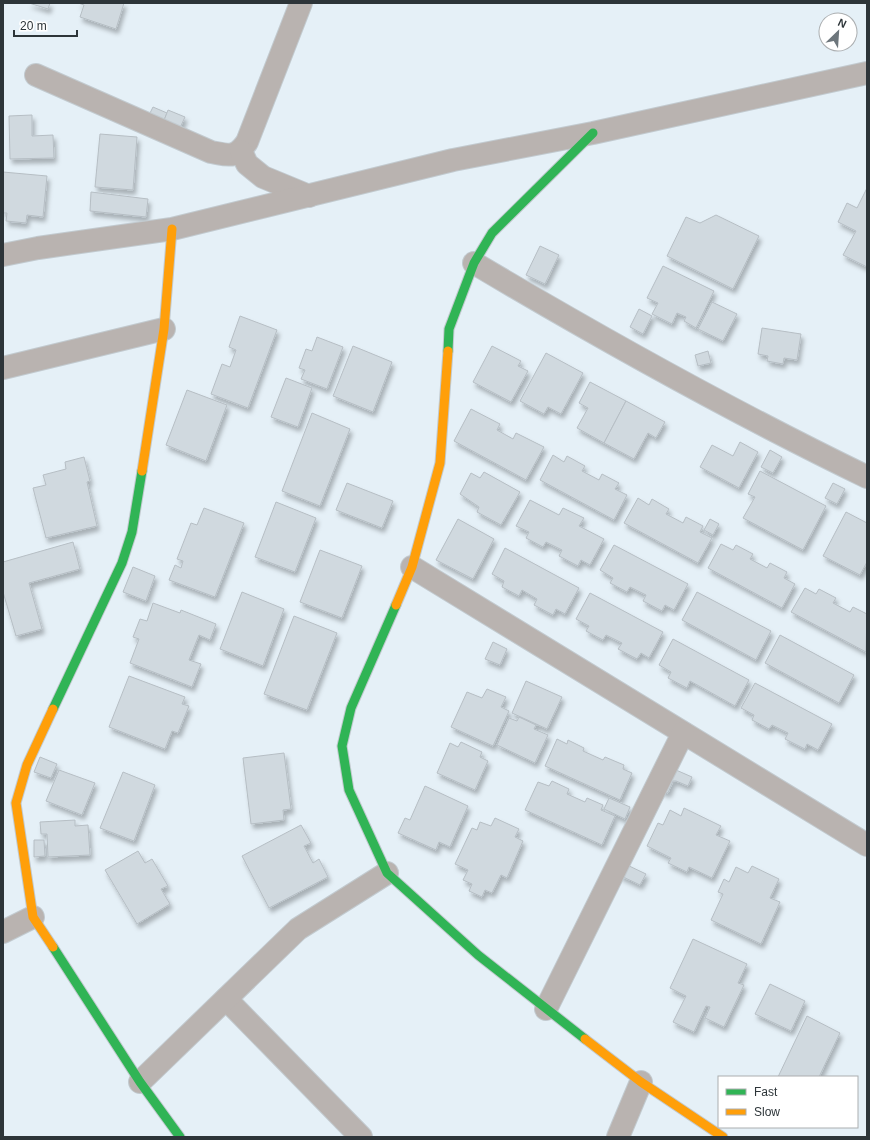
<svg xmlns="http://www.w3.org/2000/svg" width="870" height="1140" font-family="Arial,sans-serif">
  <style>
    .building { fill: #d0d9df; stroke: #b6bec4; filter: url(#shadow) }
    .lines { fill: none; stroke-linecap: round; stroke-linejoin: round }
    .street-casing { stroke: #c2cacf; stroke-width: 24 }
    .fast-casing { stroke: #c2cacf; stroke-width: 11 }
    .slow-casing { stroke: #c2cacf; stroke-width: 11 }
    .street { stroke: #b9b3b0; stroke-width: 22 }
    .fast { stroke: #30b455; stroke-width: 9 }
    .slow { stroke: #ff9f0a; stroke-width: 9 }
  </style>
  <defs>
    <filter id="shadow"><feDropShadow dx="2.5" dy="4.5" stdDeviation="2" flood-color="#0004"/></filter>
  </defs>
  <rect width="100%" height="100%" fill="#e5f0f7"/>
  <g class="building">
    <path d="M29,3H50L48,9Z"/>
    <path d="M78,3H124L116,29L80,17L84,5Z"/>
    <path d="M153,107L167,113L163,123L148,117Z"/>
    <path d="M168,110L185,117L179,130L163,123Z"/>
    <path d="M32,115V136L53,135L54,158L10,159L9,116Z"/>
    <path d="M100,134L137,137L133,190L95,187Z"/>
    <path d="M3,172L47,176L43,217L27,215L26,223L6,221L7,213H3Z"/>
    <path d="M867,188V267L843,255L856,231L838,222L847,203L857,208Z"/>
    <path d="M91,192L148,199L146,217L90,211Z"/>
    <path d="M716,215L759,236L733,289L667,256L686,217L700,223Z"/>
    <path d="M540,246L559,255L545,284L526,275Z"/>
    <path d="M663,266L714,291L696,328L684,321L686,317L677,313L672,324L652,314L658,303L647,298Z"/>
    <path d="M712,302L737,314L723,341L698,329Z"/>
    <path d="M639,309L652,316L643,334L630,327Z"/>
    <path d="M240,316L277,330L248,408L211,394L222,364L230,367L236,350L229,347Z"/>
    <path d="M762,328L801,334L797,360L784,358L783,364L767,361L768,356L758,354Z"/>
    <path d="M317,337L343,347L327,389L301,379L305,370L299,368L306,349L312,351Z"/>
    <path d="M353,346L392,362L373,412L333,396Z"/>
    <path d="M492,346L521,361L518,366L528,371L511,402L473,382Z"/>
    <path d="M708,351L711,363L698,366L695,355Z"/>
    <path d="M546,353L583,373L561,414L548,407L544,414L520,401Z"/>
    <path d="M286,378L312,388L298,427L271,417Z"/>
    <path d="M590,382L626,401L604,443L577,428L588,408L579,403Z"/>
    <path d="M187,390L227,405L206,461L166,445Z"/>
    <path d="M626,401L665,422L656,438L648,433L634,459L604,443Z"/>
    <path d="M471,409L500,424L497,430L513,439L516,433L544,447L526,480L454,441Z"/>
    <path d="M312,413L350,429L320,506L282,491Z"/>
    <path d="M740,442L758,452L739,488L700,467L712,445L733,456Z"/>
    <path d="M770,450L782,457L773,473L761,467Z"/>
    <path d="M553,455L564,462L567,456L585,466L582,471L599,480L602,474L619,483L615,489L627,495L614,520L540,480Z"/>
    <path d="M84,457L90,481L87,482L97,526L46,538L33,488L46,485L43,475L66,469L65,462Z"/>
    <path d="M760,471L826,506L803,550L743,518L755,497L748,494Z"/>
    <path d="M484,472L520,492L501,525L477,512L479,507L460,494L471,473L480,478Z"/>
    <path d="M347,483L393,501L382,528L336,510Z"/>
    <path d="M833,483L845,489L837,504L825,498Z"/>
    <path d="M638,498L649,505L652,499L669,509L666,514L683,523L686,517L703,526L700,532L712,538L698,563L624,523Z"/>
    <path d="M530,500L559,515L563,508L584,518L579,526L604,539L590,565L581,560L578,566L559,556L562,550L546,542L543,547L526,538L529,532L516,526Z"/>
    <path d="M276,502L316,518L295,572L255,557Z"/>
    <path d="M204,508L244,523L215,597L169,580L175,565L181,568L183,561L177,559L191,523L197,525Z"/>
    <path d="M846,512L867,523V562L860,575L823,556Z"/>
    <path d="M458,519L494,539L473,579L436,560Z"/>
    <path d="M710,519L719,524L713,535L704,530Z"/>
    <path d="M73,542L80,569L29,583L42,629L16,636L3,592V562Z"/>
    <path d="M721,544L733,550L736,545L753,554L750,559L767,568L770,563L787,572L784,578L795,584L782,608L708,568Z"/>
    <path d="M614,545L688,584L674,610L665,605L662,611L643,601L646,595L630,587L627,592L610,583L613,578L600,570Z"/>
    <path d="M505,548L579,588L565,614L556,609L553,615L534,605L537,599L522,590L519,596L502,587L504,581L492,574Z"/>
    <path d="M320,550L362,566L342,618L300,602Z"/>
    <path d="M133,567L155,576L146,601L123,592Z"/>
    <path d="M805,588L816,594L819,589L836,598L833,603L850,612L853,607L867,614L866,652L791,612Z"/>
    <path d="M242,592L284,609L263,666L220,649Z"/>
    <path d="M697,592L771,631L756,660L682,620Z"/>
    <path d="M590,593L663,632L649,658L641,653L637,659L618,649L622,643L606,635L603,640L586,631L589,626L576,619Z"/>
    <path d="M153,603L180,613L181,610L216,624L210,640L199,635L189,660L201,664L192,687L130,663L139,639L133,637L140,619L147,621Z"/>
    <path d="M294,616L337,633L307,710L264,694Z"/>
    <path d="M780,635L854,675L839,703L765,663Z"/>
    <path d="M673,639L749,680L735,706L690,681L687,688L668,678L671,672L659,665Z"/>
    <path d="M493,642L507,649L500,665L485,659Z"/>
    <path d="M129,676L185,697L182,704L189,706L178,733L172,731L165,749L109,727Z"/>
    <path d="M526,681L562,697L547,729L512,713Z"/>
    <path d="M755,683L832,724L818,750L807,744L805,749L785,739L788,733L772,725L769,729L752,720L754,715L741,708Z"/>
    <path d="M487,689L506,697L501,707L509,711L493,746L451,727L467,692L482,698Z"/>
    <path d="M519,717L536,725L534,729L548,735L535,763L497,745L509,718L517,721Z"/>
    <path d="M557,739L567,744L568,740L584,748L583,751L603,760L605,757L624,765L623,769L632,773L620,800L545,766Z"/>
    <path d="M461,742L482,752L480,757L488,761L475,790L437,773L450,743L458,747Z"/>
    <path d="M284,753L291,809L283,810L284,820L251,824L243,758Z"/>
    <path d="M40,757L57,764L51,778L34,772Z"/>
    <path d="M59,770L95,783L82,815L46,801Z"/>
    <path d="M676,770L692,777L688,786L676,781H673L668,793L658,789Z"/>
    <path d="M123,772L155,785L134,841L100,828Z"/>
    <path d="M552,781L569,789L567,794L585,802L587,798L603,805L601,810L615,816L602,845L525,810L538,782L549,786Z"/>
    <path d="M425,786L468,806L450,847L439,842L436,850L398,833L405,818L410,820Z"/>
    <path d="M609,798L630,807L625,819L604,809Z"/>
    <path d="M684,808L721,826L716,835L730,841L712,878L689,867L687,872L668,863L671,858L647,846L658,823L663,825L670,810L681,816Z"/>
    <path d="M495,818L519,829L515,837L523,841L507,878L501,875L492,893L485,890L482,897L469,891L472,884L463,880L468,870L455,864L472,828L477,830L480,822L491,826Z"/>
    <path d="M75,820V826L88,825L90,855L48,857L47,834H41L40,822Z"/>
    <path d="M301,825L311,843L304,846L313,863L319,859L328,877L269,908L242,856Z"/>
    <path d="M34,840H44L45,856L34,857Z"/>
    <path d="M138,851L145,863L152,859L168,886L161,889L170,904L137,924L105,870Z"/>
    <path d="M625,864L646,874L640,885L619,875Z"/>
    <path d="M752,866L779,879L770,898L780,902L761,944L711,920L723,894L718,892L724,879L729,882L736,867L748,873Z"/>
    <path d="M693,939L747,964L738,983L744,985L724,1027L705,1018L710,1007L706,1006L694,1032L673,1022L686,996L670,988Z"/>
    <path d="M770,984L805,1001L791,1031L755,1014Z"/>
    <path d="M807,1016L840,1033L819,1077H778Z"/>
  </g>
  <g class="lines">
    <g class="street-casing">
      <g id="street">
        <path d="M36,75L211,152C229,155 235,159 247,142L301,3"/>
        <path d="M241,151L247,164L263,177L309,196"/>
        <path d="M3,255L38,248L172,229L453,160L593,133L867,73"/>
        <path d="M474,263C602,339 733,412 867,477"/>
        <path d="M3,368L164,329"/>
        <path d="M412,567L867,845"/>
        <path d="M3,932L33,917"/>
        <path d="M226,999L361,1137"/>
        <path d="M546,1009L683,733"/>
        <path d="M140,1082L298,929L387,873"/>
        <path d="M618,1137L641,1082"/>
      </g>
    </g>
    <g class="fast-casing">
      <g id="fast">
        <path d="M448,351L449,329L474,263L492,233L593,133"/>
        <path d="M396,605L351,708L342,746L349,790L387,873L478,955L585,1039"/>
        <path d="M53,709L122,563L132,532L142,471"/>
        <path d="M53,947L140,1082L180,1137"/>
      </g>
    </g>
    <g class="slow-casing">
      <g id="slow">
        <path d="M142,471L164,329L172,229"/>
        <path d="M396,605L412,567L440,463L448,351"/>
        <path d="M53,947L33,917L16,803L27,765L53,709"/>
        <path d="M585,1039L641,1082L723,1137"/>
      </g>
    </g>
    <use href="#street" class="street"/>
    <use href="#fast" class="fast"/>
    <use href="#slow" class="slow"/>
  </g>
  <rect width="870" height="1140" fill="none" stroke="#2d3539" stroke-width="8"/>
  <rect x="718" y="1076" width="140" height="52" fill="#ffffff" stroke="#abaeb0"/>
  <rect x="726" y="1089" width="20" height="6" fill="#30b455" stroke="#abaeb0"/>
  <text x="754" y="1096" font-size="12" fill="#2d3539">Fast</text>
  <rect x="726" y="1109" width="20" height="6" fill="#ff9f0a" stroke="#abaeb0"/>
  <text x="754" y="1116" font-size="12" fill="#2d3539">Slow</text>
  <g transform="translate(838 32) rotate(25)"><circle r="19" fill="#ffffff" stroke="#abaeb0"/>
  <path d="M0-3L7 15L0 10L-7 15Z" fill="#6d767c"/>
  <text y="-6" font-size="11" font-weight="bold" text-anchor="middle" fill="#2d3539">N</text>
  </g>
  <path d="M14 30v6h63v-6" fill="none" stroke="#2d3539" stroke-width="2"/>
  <text x="20" y="30" font-size="12" fill="#2d3539" stroke="#ffffff" stroke-width="3" paint-order="stroke">20 m</text>
</svg>
